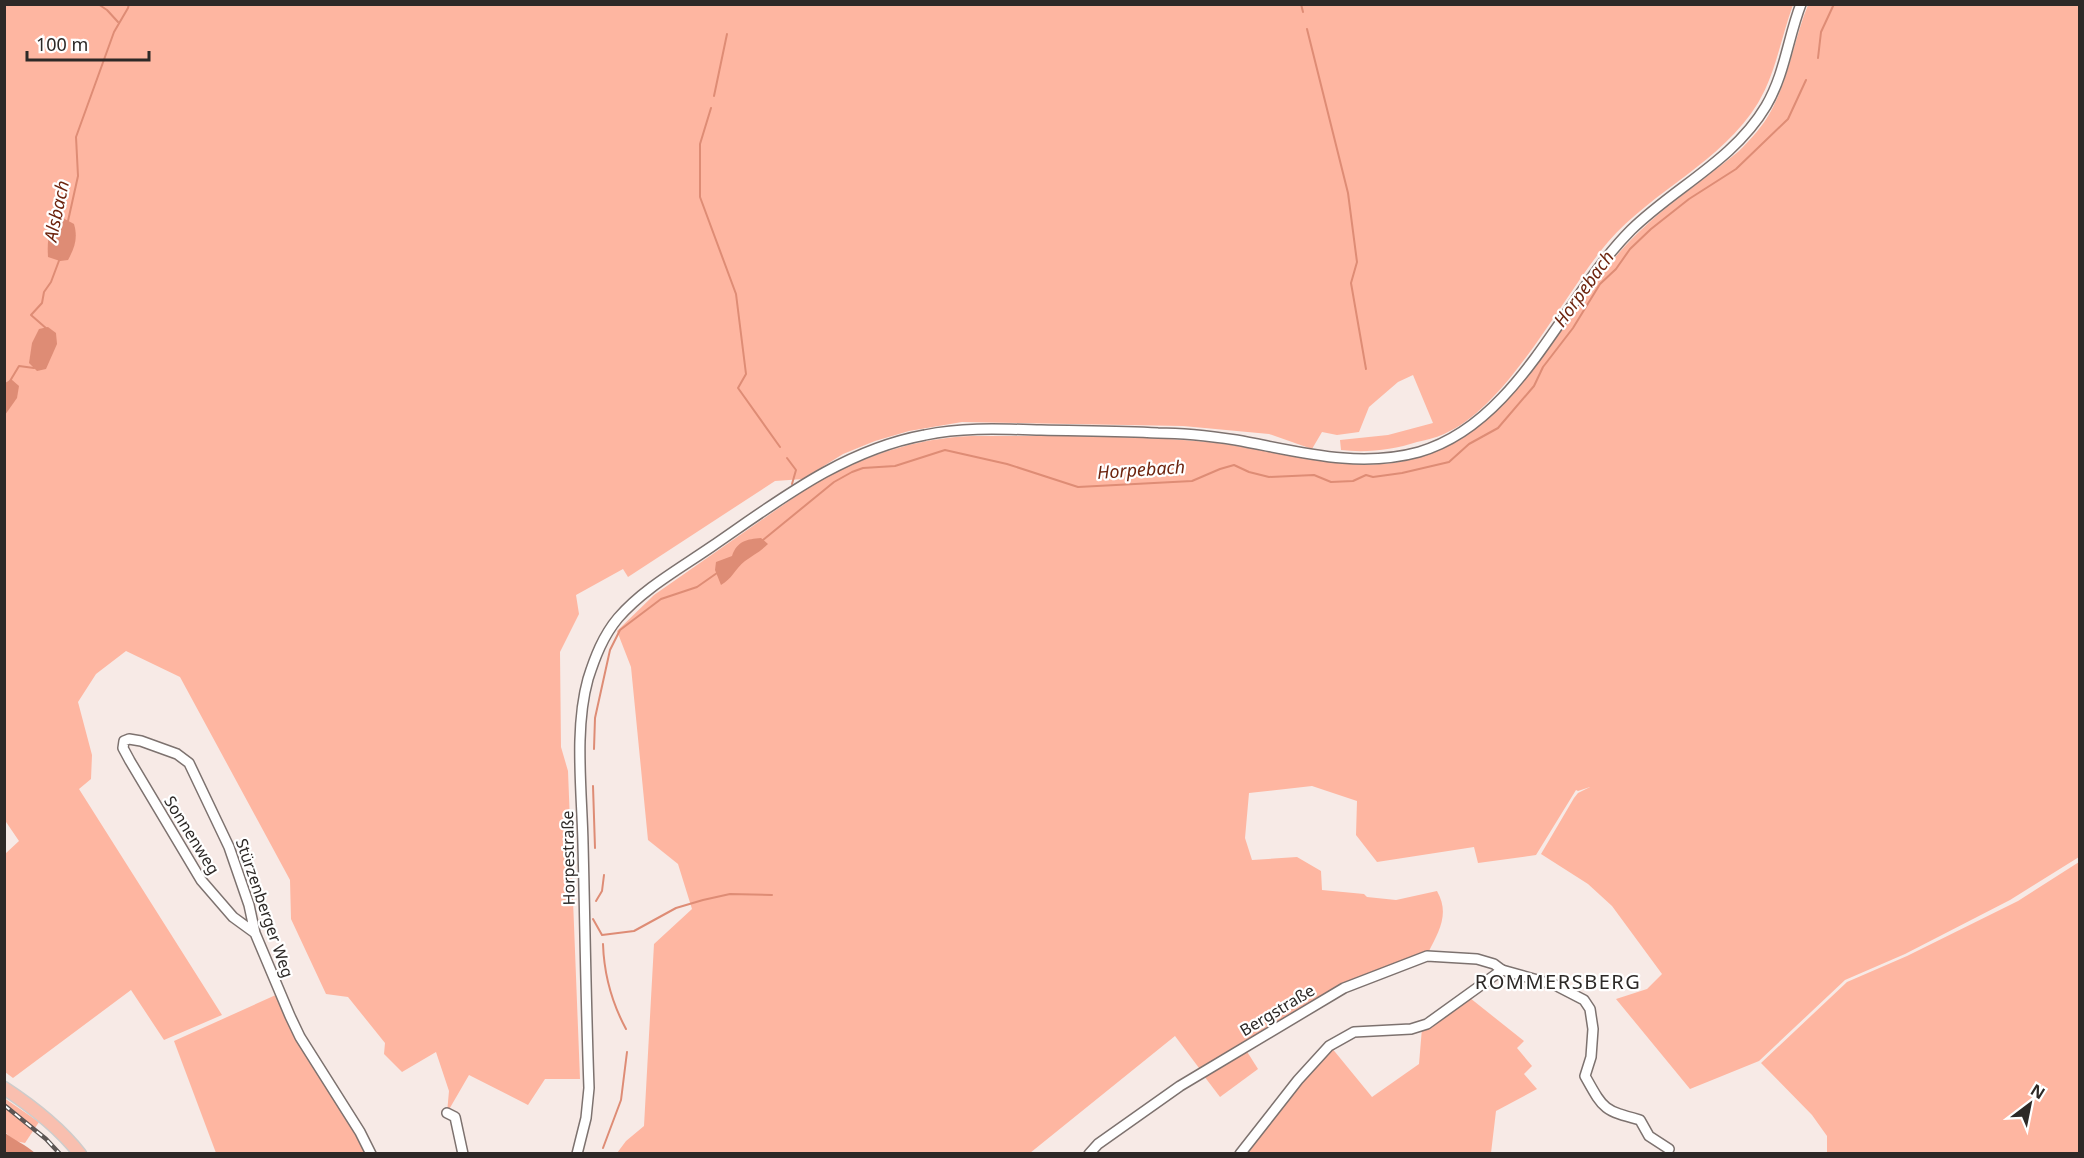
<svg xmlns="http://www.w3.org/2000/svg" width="2084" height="1158" font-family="'Noto Sans',sans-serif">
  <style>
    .green { fill: #feb6a1 }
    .water { fill: #de8c75 }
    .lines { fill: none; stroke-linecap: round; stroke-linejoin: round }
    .stream { stroke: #de8c75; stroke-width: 2 }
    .minor-casing { stroke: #7d726f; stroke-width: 12 }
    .major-casing { stroke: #cdcccb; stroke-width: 15 }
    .minor { stroke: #fff; stroke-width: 9 }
    .major { stroke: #f9bfaf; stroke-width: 12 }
    .rail-casing { stroke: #5d5654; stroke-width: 4.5 }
    .rail { stroke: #fff; stroke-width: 2; stroke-dasharray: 7; stroke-linecap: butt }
    .labels { text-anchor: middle; stroke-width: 4.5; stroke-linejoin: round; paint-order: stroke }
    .street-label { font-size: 16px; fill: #2d2927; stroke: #fff }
    .water-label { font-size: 18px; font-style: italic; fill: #6e250f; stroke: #fff }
    .quarter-label { font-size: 20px; letter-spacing: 1.5px; fill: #2d2927; stroke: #fff }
  </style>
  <rect width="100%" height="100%" fill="#f7eae6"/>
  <g class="green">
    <path d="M5,5H1793C1781,37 1776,73 1758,103C1722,162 1653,190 1608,242C1562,296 1508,407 1444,434C1435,438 1426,440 1417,442C1393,450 1366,453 1341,450L1340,440L1388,435L1433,423L1413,375L1398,382L1369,407L1359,432L1337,435L1322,432L1312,449L1269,434L1183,426L962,422L909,431L875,441L843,454L803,479L775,481L628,577L623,569L576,595L579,614L560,652L561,747L568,771L580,1079H545L528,1105L469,1075L447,1113L449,1091L436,1052L402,1072L384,1054L385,1043L348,997L326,994L291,919L290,880L180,677L126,651L96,674L78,702L92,755L91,779L79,789L222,1015L164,1040L131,990L13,1078L5,1072V854L19,841L4,819V415L6,414L11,379L5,383Z"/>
    <path d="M1808,5H2079V857L2010,900L1905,954L1845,980L1759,1061L1690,1089L1616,999L1647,989L1662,974L1612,906L1588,884L1541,854L1574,798L1578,793L1590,787L1578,791L1576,790L1536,855L1478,863L1474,847L1377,862L1356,835L1357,801L1312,786L1249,793L1245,838L1252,860L1297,857L1321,871L1322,890L1364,894L1367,897L1396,900L1437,891C1450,914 1439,931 1428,953L1344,987L1202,1072L1175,1036L1030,1153H617L626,1141L644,1126L654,944L692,909L678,864L648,840L631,667L617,631L654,595L809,487C859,457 915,438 972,436C1037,436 1103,435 1167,439C1184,440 1201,441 1217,443C1310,456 1396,492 1479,426C1537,380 1570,309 1618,254C1653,213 1698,185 1739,151C1751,139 1763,126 1771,111C1789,78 1794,39 1808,5Z"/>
    <path d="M2079,862V1153H1827V1136L1812,1115L1761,1063L1847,982L1907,956L2018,901Z"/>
    <path d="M278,994L297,1036L368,1153H216L174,1041Z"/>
    <path d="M1470,998L1524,1041L1517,1048L1532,1066L1524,1074L1537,1089L1496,1111L1491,1153L1246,1154L1300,1081L1331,1047L1372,1097L1419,1064L1422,1028Z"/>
    <path d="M1246,1050L1258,1069L1220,1097L1204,1076Z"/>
    <path d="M4,1098L39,1122L25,1143L15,1141L5,1132Z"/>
  </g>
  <g class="water">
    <path d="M61,217L74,224C78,238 75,247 68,260L60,261L48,257C47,241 48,227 61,217Z"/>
    <path d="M48,327L56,333L57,344L46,369L37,371L29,363L32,343L39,329Z"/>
    <path d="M11,379L19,386L17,398L5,415V383Z"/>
    <path d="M761,538L768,544C760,552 753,555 745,561C735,569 732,579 721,585L715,570L716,562L732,556C737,541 747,539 761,538Z"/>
    <path d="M4,1132C15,1141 25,1144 35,1153H5Z"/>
  </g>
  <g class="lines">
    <g class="stream">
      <path d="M98,4L107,10L118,22"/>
      <path d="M1301,4L1303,12"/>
      <path d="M1307,29L1348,193L1357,262L1351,283L1366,369"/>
      <path d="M1818,58L1821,32L1834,4"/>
      <path d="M714,96L727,34"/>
      <path d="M711,108L700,144V197L736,294L746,374L738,388L780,447"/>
      <path d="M68,221L78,176L76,137L114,32L128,8L129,4"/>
      <path d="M47,329L31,315L42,303L44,292L51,282L60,258"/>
      <path d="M10,381L19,366L34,368"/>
      <path d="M787,458L796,470L792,484"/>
      <path d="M763,540L834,482L852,472L863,468L895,466L945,450L1007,464L1078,487L1192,481L1220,469L1234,465L1249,472L1269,477L1314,475L1331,482L1353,481L1366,475L1373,477L1402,473L1449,462L1469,444L1498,428L1534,386L1543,367L1573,328L1600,284L1616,269L1630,249L1651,229L1689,199L1736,169L1788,119L1806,80"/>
      <path d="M594,749L595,718L610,650L620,630L661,599L697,587L717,573"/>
      <path d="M593,786L595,848"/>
      <path d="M596,901L602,891L604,875"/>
      <path d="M593,919L602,935L634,931L676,908L703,900L730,894L772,895"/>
      <path d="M603,944C604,974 612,1003 626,1029"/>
      <path d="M603,1148L621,1100L627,1052"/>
    </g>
    <g class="minor-casing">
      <g id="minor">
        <path d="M255,933L233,917L201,880L130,761L123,748L124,741L129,739L141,741L177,754L189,763L229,847L249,905L255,933L290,1016L300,1037L360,1132L371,1154"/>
        <path d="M447,1113L455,1117L463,1154"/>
        <path d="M577,1154L586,1118L589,1088C586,1006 585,925 583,844C582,792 574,729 588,679C595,657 603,636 618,618C643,589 679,569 711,547C778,501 843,450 925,435C963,427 1002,429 1041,430C1080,431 1119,431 1158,433C1184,433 1210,436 1236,440C1297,451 1357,469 1419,452C1519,423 1562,299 1631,230C1675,187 1734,160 1766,106C1785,74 1788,37 1801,4"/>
        <path d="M1089,1154L1098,1144L1180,1086L1344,988L1427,956L1477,959L1494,964L1502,970L1555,985L1584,1000L1590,1009L1593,1029L1591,1057L1585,1076C1604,1110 1603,1110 1640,1120L1649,1136L1669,1149"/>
        <path d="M1240,1154L1298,1080L1329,1046L1354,1032L1411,1029L1427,1024L1502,970"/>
      </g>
    </g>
    <g class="major-casing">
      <path id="major" d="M4,1088C33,1107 59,1127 80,1154"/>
    </g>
    <use href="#minor" class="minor"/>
    <use href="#major" class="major"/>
    <g class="rail-casing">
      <path id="rail" d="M4,1105L46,1139L60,1154"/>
    </g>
    <use href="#rail" class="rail"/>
  </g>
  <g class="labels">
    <g class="street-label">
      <text transform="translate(192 835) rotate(58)" y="6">Sonnenweg</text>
      <text transform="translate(568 858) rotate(-91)" y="6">Horpestraße</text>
      <text transform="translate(265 908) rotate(71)" y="6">Stürzenberger Weg</text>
      <text transform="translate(1277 1010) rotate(-31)" y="6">Bergstraße</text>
    </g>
    <g class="water-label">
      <text transform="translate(57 211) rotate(-78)" y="6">Alsbach</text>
      <text transform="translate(1584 289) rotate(-54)" y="6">Horpebach</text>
      <text transform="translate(1141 470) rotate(-4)" y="6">Horpebach</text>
    </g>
    <g class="quarter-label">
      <text x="1558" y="989">ROMMERSBERG</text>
    </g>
  </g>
  <rect width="2084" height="1158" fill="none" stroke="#2d2927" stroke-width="12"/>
  <g transform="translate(2030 1104) rotate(32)" stroke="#ffffff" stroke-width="4.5" paint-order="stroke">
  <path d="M0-4.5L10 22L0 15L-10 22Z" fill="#2d2927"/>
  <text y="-9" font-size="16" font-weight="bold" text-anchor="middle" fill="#2d2927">N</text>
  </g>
  <path d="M27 51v9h122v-9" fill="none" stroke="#2d2927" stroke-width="3"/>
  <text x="36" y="51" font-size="18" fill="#2d2927" stroke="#ffffff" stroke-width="4.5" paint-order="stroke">100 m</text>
</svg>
